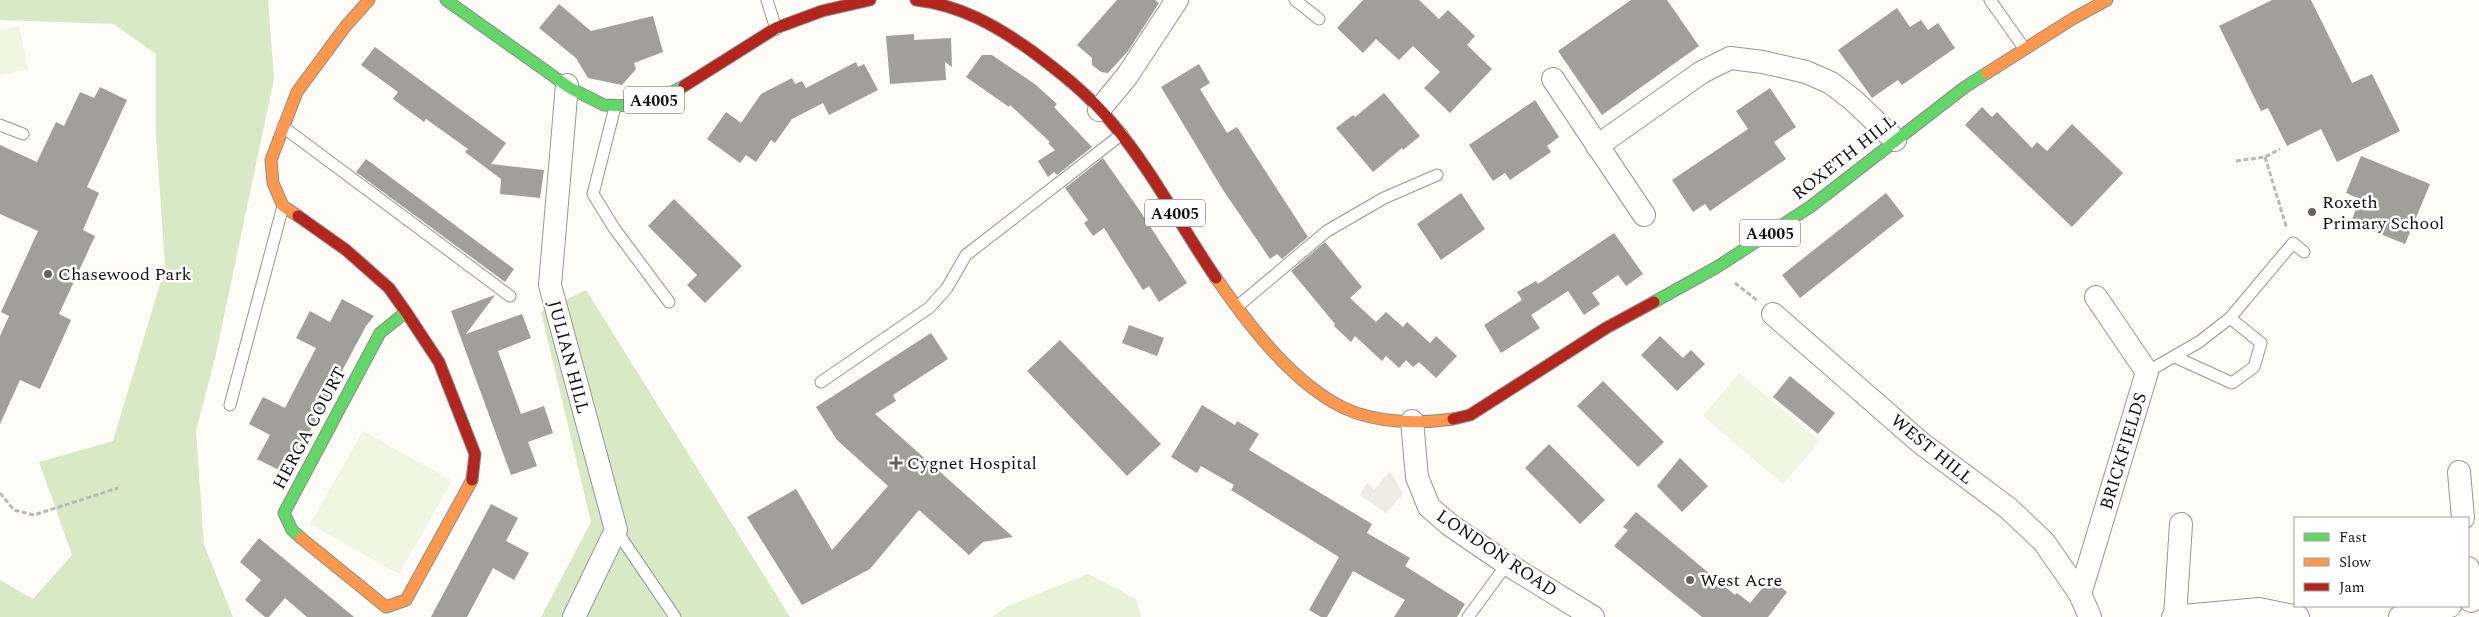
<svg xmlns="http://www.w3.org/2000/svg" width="2479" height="617" font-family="Spectral,serif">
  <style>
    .green { fill: #e7f3d7 }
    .forest { fill: #d8eac5 }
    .pitch { fill: #f0f6e1 }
    .plaza { fill: #edebe2 }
    .building { fill: #a19f9c }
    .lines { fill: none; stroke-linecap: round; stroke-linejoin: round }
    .lane-casing { stroke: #979795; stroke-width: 13 }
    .street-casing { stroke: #979795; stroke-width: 24 }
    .fast-casing { stroke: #8e8d8b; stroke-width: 13 }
    .slow-casing { stroke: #8e8d8b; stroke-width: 13 }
    .jam-casing { stroke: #8e8d8b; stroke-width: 13 }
    .path { stroke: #b9b9b8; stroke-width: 3; stroke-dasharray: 5 2.5; stroke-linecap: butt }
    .lane { stroke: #fffffe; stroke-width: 11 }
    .street { stroke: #fffffe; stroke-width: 22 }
    .fast { stroke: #63d668; stroke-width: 11 }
    .slow { stroke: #ff974d; stroke-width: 11 }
    .jam { stroke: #b3261e; stroke-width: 11 }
    .poi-dot { fill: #646362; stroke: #fff; stroke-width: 2 }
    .labels { text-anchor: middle; stroke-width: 5; stroke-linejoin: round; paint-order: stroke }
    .shield { fill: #fff; stroke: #585858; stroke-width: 1 }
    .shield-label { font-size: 16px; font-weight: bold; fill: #111 }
    .street-label { font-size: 18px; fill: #111; stroke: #fff }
    .poi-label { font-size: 18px; fill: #111; stroke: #fff; text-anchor: start }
  </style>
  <rect width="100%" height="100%" fill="#fdfcf7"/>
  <path class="green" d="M1088,574L1136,599L1141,617H992L1008,606Z"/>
  <g class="forest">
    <path d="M0,0H268L274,79L216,354L196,431L204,545L233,617H0V580L33,599L72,555L39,462L113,441L165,267L156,134V54L114,24L0,20Z"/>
    <path d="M586,290L790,617H541L591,522L541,312Z"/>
  </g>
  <g class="pitch">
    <path d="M19,26L28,69L0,75V30Z"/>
    <path d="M1739,373L1820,441L1783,484L1703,416Z"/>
    <path d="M363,431L452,481L399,574L310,524Z"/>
  </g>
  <path class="plaza" d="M1390,471L1403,494L1386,513L1360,495L1367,483L1374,490Z"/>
  <g class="building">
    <path d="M1117,0H1155L1159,3L1128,51L1108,73L1101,72L1092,65V58L1077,45Z"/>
    <path d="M1363,0H1419L1439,19L1448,10L1475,36L1467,45L1492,69L1450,113L1424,88L1440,72L1413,46L1399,60L1376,39L1363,53L1337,28Z"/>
    <path d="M1631,0H1667L1699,46L1602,115L1558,51Z"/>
    <path d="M2272,0H2311L2352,83L2372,74L2400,131L2337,162L2321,129L2287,146L2268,108L2261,111L2219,26Z"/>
    <path d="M559,4L591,31L653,16L663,52L634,63L636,69L622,85L588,78L576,58L539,28Z"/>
    <path d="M1897,8L1910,27L1921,20L1928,30L1938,23L1955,48L1902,85L1898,80L1872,98L1838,50Z"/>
    <path d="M914,34V40L951,38L952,67L945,62L946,80L890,84L886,36Z"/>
    <path d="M375,47L506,143L491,164L544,170L540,198L500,194L501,179L465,152L468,149L426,119L424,122L393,99L398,92L361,65Z"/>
    <path d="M982,55H992L1036,85L1057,104L1054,107L1092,147L1057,175L1054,172L1048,177L1038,161L1055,150L1048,143L1050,142L1010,105L1009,107L966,77Z"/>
    <path d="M856,62L858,67L864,64L878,90L829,115L823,103L792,119L775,143L771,140L756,162L746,155L740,163L707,139L726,112L741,123L761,94L792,78L795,84L802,81L806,88Z"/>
    <path d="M1199,64L1210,83L1200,89L1227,133L1237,127L1308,237L1282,259L1277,254L1270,259L1223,190L1161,87Z"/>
    <path d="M100,87L127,100L87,187L99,193L83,230L95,236L59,314L71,320L40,389L20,380L0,424V336L9,316L1,312L38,231L0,214V145L37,162L56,122L64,126L80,92L94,98Z"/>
    <path d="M1770,88L1796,127L1774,142L1786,159L1710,211L1705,204L1693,212L1672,180L1748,129L1736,111Z"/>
    <path d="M1384,93L1420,136L1403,150L1402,148L1373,172L1336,128L1353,115L1355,117Z"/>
    <path d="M1535,100L1559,137L1547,146L1551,152L1510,180L1505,173L1493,181L1469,145Z"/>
    <path d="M1982,107L1992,117L1997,112L2032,148L2037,142L2047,151L2072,124L2123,173L2072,227L1965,125Z"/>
    <path d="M2361,156L2430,184L2405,244L2351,222L2360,199L2346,193Z"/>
    <path d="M1103,158L1140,211L1187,283L1159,302L1149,286L1143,290L1104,228L1093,236L1084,223L1088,220L1065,188Z"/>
    <path d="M366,159L514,269L505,282L356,172Z"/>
    <path d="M1461,193L1485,229L1441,260L1417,224Z"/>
    <path d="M1886,193L1904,216L1800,298L1782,275Z"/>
    <path d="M674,199L742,266L705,303L687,285L697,275L648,226Z"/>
    <path d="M1614,233L1643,274L1626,286L1618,275L1592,293L1600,304L1584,315L1568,291L1531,315L1540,328L1501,353L1484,325L1522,300L1517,292L1536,281L1538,284Z"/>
    <path d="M1325,242L1362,287L1350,298L1376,322L1386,312L1403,327L1407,322L1430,343L1436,336L1457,356L1436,378L1419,362L1413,367L1406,360L1399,368L1386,356L1382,361L1355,336L1351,342L1334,326L1335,324L1291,271Z"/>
    <path d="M495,295L466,334L522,314L531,338L498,351L521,414L544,406L553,433L528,442L537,466L511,475L451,311Z"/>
    <path d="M342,299L374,316L366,326L287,474L257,459L270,435L249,424L263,397L285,408L316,348L296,338L310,311L330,322Z"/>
    <path d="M1129,325L1164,338L1157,356L1122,343Z"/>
    <path d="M931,333L948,359L893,395L896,401L875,414L1013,537L983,542L969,555L919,510L870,569L802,605L747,517L796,489L832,550L888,486L837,440L816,407Z"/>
    <path d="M1660,336L1683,358L1691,350L1705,364L1677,391L1641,355Z"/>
    <path d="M1060,340L1161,444L1127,476L1027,371Z"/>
    <path d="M1790,376L1835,413L1818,434L1773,397Z"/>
    <path d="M1603,381L1664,442L1638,467L1577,406Z"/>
    <path d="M1202,405L1235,425L1237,421L1259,434L1249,450L1372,524L1367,533L1410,558L1405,566L1465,604L1457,617H1394L1405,600L1353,571L1327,617H1321L1309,610L1339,557L1231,490L1234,485L1201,466L1197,473L1171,457Z"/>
    <path d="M1549,444L1605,500L1580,524L1525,468Z"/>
    <path d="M1680,458L1708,486L1682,512L1657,486Z"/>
    <path d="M491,504L518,518L506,541L529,553L514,580L493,568L467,617H431Z"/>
    <path d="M1636,512L1735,595L1737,593L1750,603L1770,579L1787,592L1768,617H1702L1614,546L1628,530L1623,527Z"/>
    <path d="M259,538L354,617H307L285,598L269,617H265L245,600L261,580L240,562Z"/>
  </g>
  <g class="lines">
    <g class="lane-casing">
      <g id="lane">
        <path d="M767,0L776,29"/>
        <path d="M1295,0L1319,19"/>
        <path d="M1990,0L2024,48"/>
        <path d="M615,107L593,194L614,228L669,302"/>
        <path d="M0,125L23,134"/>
        <path d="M283,127L510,296"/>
        <path d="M1238,306L1327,231L1384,198L1437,175"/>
        <path d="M2175,357L2232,383L2254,367L2261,343L2230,318"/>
        <path d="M2147,372L2199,342L2230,318L2293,243L2304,252"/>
        <path d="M821,382L929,308L947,288L966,255L1122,134"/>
        <path d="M230,405L283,206"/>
        <path d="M616,530L675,617"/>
        <path d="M1468,617L1507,564"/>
      </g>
    </g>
    <g class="street-casing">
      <g id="street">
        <path d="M1553,79L1644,215"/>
        <path d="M567,85L550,285L616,530L574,617"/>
        <path d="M1099,110L1127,76L1177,0"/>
        <path d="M1597,146L1702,72L1730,58L1763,62L1806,72L1831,83L1853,100L1895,140"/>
        <path d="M1773,314L1921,443L2008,508L2044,542L2080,594"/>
        <path d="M1412,421L1417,477L1429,507L1450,525L1507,564L1593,617"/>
        <path d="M2459,472L2463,518"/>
        <path d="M2468,568L2471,601"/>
        <path d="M2090,617L2080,594L2147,372L2096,297"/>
        <path d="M2173,617L2259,609L2298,617"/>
        <path d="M2175,617L2181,524"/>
        <path d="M2400,617L2450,606"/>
      </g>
    </g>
    <g class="fast-casing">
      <g id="fast">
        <path d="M446,0L570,88L604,105L635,106L656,100L684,86"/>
        <path d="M1654,302L1717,267L1810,207L1965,87L1987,73"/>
        <path d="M301,538L292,530L284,513L380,333L406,312"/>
      </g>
    </g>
    <g class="slow-casing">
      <g id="slow">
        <path d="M1987,73L2074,18L2107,0"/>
        <path d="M298,216L283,206L273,183L271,160L297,92L345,27L369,0"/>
        <path d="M1216,278C1248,324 1292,383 1344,408C1376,423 1418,424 1453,419"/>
        <path d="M301,538L386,607L406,600L472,480"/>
      </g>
    </g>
    <g class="jam-casing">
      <g id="jam">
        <path d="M916,0C960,5 997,26 1033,52C1061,73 1089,95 1112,123C1152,170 1181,227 1216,278"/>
        <path d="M684,86L776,28L822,11L870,0"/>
        <path d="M298,216L346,250L389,288L406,312L439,362L475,454L472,480"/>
        <path d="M1453,419L1470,415L1606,328L1654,302"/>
      </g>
    </g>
    <g class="path">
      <path d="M2265,157L2287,229"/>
      <path d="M2236,161L2265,157L2280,149"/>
      <path d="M1735,283L1758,301"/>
      <path d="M0,493L14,510L34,515L118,488"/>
    </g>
    <use href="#lane" class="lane"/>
    <use href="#street" class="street"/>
    <use href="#fast" class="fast"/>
    <use href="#slow" class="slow"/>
    <use href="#jam" class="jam"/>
  </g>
  <g class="poi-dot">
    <circle cx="2312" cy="212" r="5"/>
    <circle cx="48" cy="274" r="5"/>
    <path d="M893.5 455.5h5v5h5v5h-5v5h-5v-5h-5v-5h5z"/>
    <circle cx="1690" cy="580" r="5"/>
  </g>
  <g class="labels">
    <g class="shield">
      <rect x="624" y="86.5" width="60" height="27" rx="4"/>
      <rect x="1145" y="199.5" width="60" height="27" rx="4"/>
      <rect x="1740" y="219.5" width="60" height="27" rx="4"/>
    </g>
    <g class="shield-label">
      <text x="654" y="106">A4005</text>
      <text x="1175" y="219">A4005</text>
      <text x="1770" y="239">A4005</text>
    </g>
    <g class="street-label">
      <text transform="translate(1844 157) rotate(-38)" y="6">ROXETH HILL</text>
      <text transform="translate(569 357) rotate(75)" y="6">JULIAN HILL</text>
      <text transform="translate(309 428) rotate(-62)" y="6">HERGA COURT</text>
      <text transform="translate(1932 449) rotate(39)" y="6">WEST HILL</text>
      <text transform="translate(2123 451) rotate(-73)" y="6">BRICKFIELDS</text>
      <text transform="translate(1497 553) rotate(34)" y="6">LONDON ROAD</text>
    </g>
    <g class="poi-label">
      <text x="2322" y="208">Roxeth<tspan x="2322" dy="21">Primary School</tspan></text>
      <text x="58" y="280">Chasewood Park</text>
      <text x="907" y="469">Cygnet Hospital</text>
      <text x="1700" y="586">West Acre</text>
    </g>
  </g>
  <rect x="2294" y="517" width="175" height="90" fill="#ffffff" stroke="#a0a0a0"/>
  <rect x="2304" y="533" width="25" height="8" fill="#63d668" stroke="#a0a0a0"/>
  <text x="2339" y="542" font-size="15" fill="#111111">Fast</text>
  <rect x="2304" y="558" width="25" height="8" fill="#ff974d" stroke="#a0a0a0"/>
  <text x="2339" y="567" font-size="15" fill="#111111">Slow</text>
  <rect x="2304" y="583" width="25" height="8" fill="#b3261e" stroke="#a0a0a0"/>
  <text x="2339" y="592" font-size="15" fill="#111111">Jam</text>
</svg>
